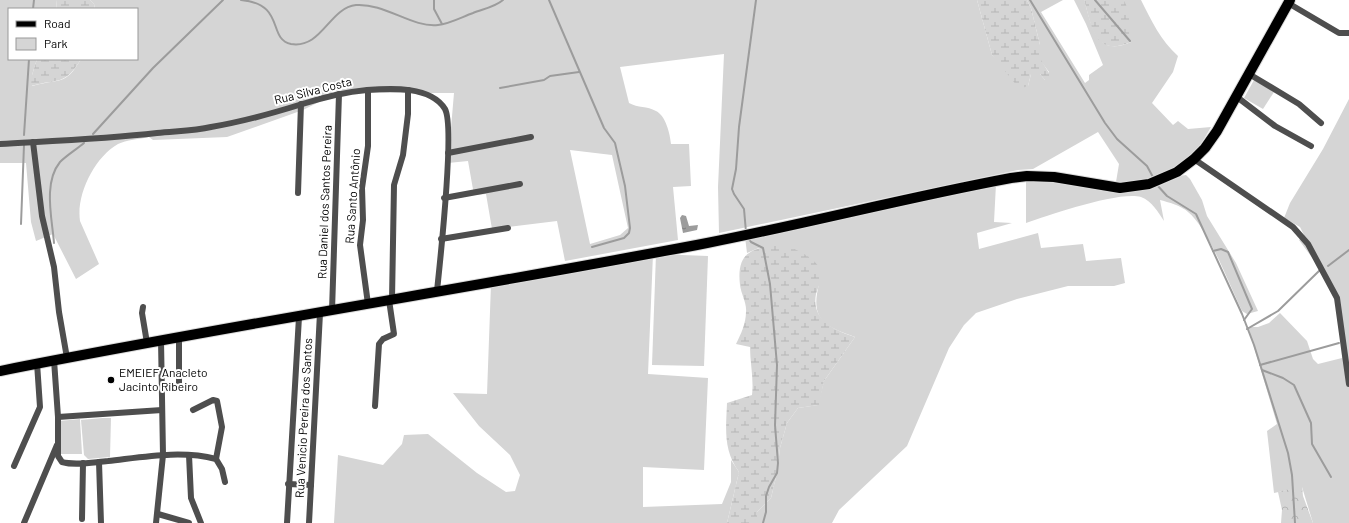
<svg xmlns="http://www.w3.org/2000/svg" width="1349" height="523" font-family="Barlow,sans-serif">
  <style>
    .green { fill: #d5d5d5; fill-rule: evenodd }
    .forest { fill: url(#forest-crowns) }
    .wetland { fill: url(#wetland-marsh) }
    .water { fill: url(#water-ripples) }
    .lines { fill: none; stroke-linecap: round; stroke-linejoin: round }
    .stream { stroke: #9c9c9c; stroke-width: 2 }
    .primary-casing { stroke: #dbdbdb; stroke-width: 12 }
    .street { stroke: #4e4e4e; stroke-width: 6 }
    .primary { stroke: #000; stroke-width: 10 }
    .poi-dot { fill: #000; stroke: #fff; stroke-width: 1.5 }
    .labels { text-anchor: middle; stroke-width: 4; stroke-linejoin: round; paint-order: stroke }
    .street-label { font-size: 12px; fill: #000; stroke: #fff }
    .poi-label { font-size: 12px; fill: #000; stroke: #fff; text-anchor: start }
  </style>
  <defs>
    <pattern id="forest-crowns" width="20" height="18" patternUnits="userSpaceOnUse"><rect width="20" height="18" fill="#d5d5d5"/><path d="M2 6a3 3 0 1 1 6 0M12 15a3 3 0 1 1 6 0" fill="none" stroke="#b5b5b5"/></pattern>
    <pattern id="wetland-marsh" width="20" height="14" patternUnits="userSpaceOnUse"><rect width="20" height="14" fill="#d5d5d5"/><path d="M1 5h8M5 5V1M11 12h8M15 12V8" fill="none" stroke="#b5b5b5"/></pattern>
    <pattern id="water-ripples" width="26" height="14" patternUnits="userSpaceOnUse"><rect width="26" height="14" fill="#9c9c9c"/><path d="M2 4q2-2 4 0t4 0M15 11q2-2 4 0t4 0" fill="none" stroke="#7d7d7d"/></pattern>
  </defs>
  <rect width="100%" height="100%" fill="#fff"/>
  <g class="green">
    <path d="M0,0H56L57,9H9V59H37L32,75V86C59,78 65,87 81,59H137V9H95L94,4L90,0H977L992,55L1028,86L1031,74H1040L1045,80L1049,72L1040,60V45L1031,8L1027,0H1063L1041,12L1085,83L1089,80V75L1103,65L1086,24L1074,0H1084C1092,26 1096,58 1131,42L1124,0H1141C1151,20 1161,41 1178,56L1173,72L1152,103L1173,125L1178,121L1188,129L1211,127C1207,134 1203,141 1198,148C1180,173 1145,185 1116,182L1119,164L1098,132L1033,169L1018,170L719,233L718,187L724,54L620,67L629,103C638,108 647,106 656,111C666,116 670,134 671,144H689L691,186L673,187L678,240L565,261L557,221L492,229L486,194L474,195L468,161L448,163L454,93H332L327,98L303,110L227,137L153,140L149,137C140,139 126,140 118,144C95,157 76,194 80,221L99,264L76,279L53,234L36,241L31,222L26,163H0ZM570,150L612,155L628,228L620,235L590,244Z"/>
    <path d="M1254,80L1274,92L1263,109L1244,98Z"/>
    <path d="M1349,99V523H1313L1302,487L1274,493L1267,431L1277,424L1248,327H1258L1269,323L1280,313L1307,341L1313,359L1318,364L1342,358L1339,308L1316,263L1299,240L1304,235L1300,227L1284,218L1290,203L1323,149Z"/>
    <path d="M1186,175L1190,179L1202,200L1207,216L1236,263L1258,311L1247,314L1242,311C1230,286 1208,228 1188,212C1182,206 1168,202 1160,200L1164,221C1158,212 1152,201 1141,197C1118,191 1050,215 1026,223V178H1036L1117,191H1138L1159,186L1179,176Z"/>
    <path d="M996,184L994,222L1012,223L977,233L979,249L1038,233L1041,248L1083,244L1086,261L1121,258L1125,283L1114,286H1068L1017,299L976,313L964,325L949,348L907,446L839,510L832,523H757V512L771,498L777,473L780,448L787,423L798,408L818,405L824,381L855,337C824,326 810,320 819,284L761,247L747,253L745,237Z"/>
    <path d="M653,254L648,374L708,378L704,470L643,467V507L722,504L731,482V460L739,472L727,523H334L338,455L383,465L402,444L404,435L428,434L477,473L506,492L515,491L520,475L510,455L479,426L453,393L487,394L491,284Z"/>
    <path d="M656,254L708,256L704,366L652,365Z"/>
    <path d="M102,418H111L110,457L88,459L84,455L81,420Z"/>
    <path d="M80,419L82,454H60L59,421Z"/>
  </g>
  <path class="forest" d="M1302,486L1303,496L1313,523H1281L1282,510L1278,492Z"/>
  <g class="wetland">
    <path d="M56,0H90L94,4L95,9H57Z"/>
    <path d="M977,0H1027L1031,8L1040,45L1041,60L1052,78L1051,81L1045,80L1040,74H1031L1028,86L1022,88L1017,86L992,55Z"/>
    <path d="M1084,0H1124L1131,17V42C1094,58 1092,26 1084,0Z"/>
    <path d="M37,59H81C65,86 59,78 31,86L32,75Z"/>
    <path d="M782,244C794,249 818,257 821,273C822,279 818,288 816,294C811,320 834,330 855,337L824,381L819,405L798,408L787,423L780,448L777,473L771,498L757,512V523H727L739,472C723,450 726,429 727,403L752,395C754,379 750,363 750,347L736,344C741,334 746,323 746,312C747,303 741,294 740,285C736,251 753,248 782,244Z"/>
  </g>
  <path class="water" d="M682,215L686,216L689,226L698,225L697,230L683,233L680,218Z"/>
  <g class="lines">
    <g class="stream">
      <path d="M241,0C286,4 267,39 291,44C322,49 329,8 356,5C385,3 412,28 438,25C449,24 462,17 473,13C483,9 495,7 503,0"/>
      <path d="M434,0V9L442,24"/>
      <path d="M549,0L604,128L615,143L625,186L630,228L629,233L624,238L592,247"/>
      <path d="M1030,0L1105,123L1117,139L1147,166L1154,179"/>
      <path d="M1095,0L1130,41"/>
      <path d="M33,9L34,0"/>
      <path d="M500,88L544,80L550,76L579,72"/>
      <path d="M93,134L153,68L223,0"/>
      <path d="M24,135L29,59"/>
      <path d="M1157,185L1167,196L1196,214L1242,314L1254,345L1288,453L1292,475L1295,523"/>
      <path d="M21,224L24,145"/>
      <path d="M746,232L744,209L734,194L732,189L736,169L739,127L756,0"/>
      <path d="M748,238L751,242L763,248L770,284L777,365L775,425L778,463L777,473L769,487L766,496V512L763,523"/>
      <path d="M54,243C52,218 43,183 60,162C67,155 77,149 84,143"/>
      <path d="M1213,251L1221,249L1228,252L1252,309L1244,320"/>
      <path d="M1328,266L1349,250"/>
      <path d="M1247,329L1278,311L1320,270"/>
      <path d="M1260,365L1339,343"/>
      <path d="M1262,370L1283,378L1294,385L1311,423L1312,444L1331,477"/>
    </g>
    <g class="primary-casing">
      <path id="primary" d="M0,371C235,324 472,288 707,243C809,223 909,197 1011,178L1027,176L1054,177L1120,188L1149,184L1177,172L1194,159L1205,148L1217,131L1290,0"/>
    </g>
    <g class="street">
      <path d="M1288,3L1339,33H1349"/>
      <path d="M1249,74L1299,104L1321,123"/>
      <path d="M368,90V146L362,188L363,220L360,245L368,304"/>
      <path d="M1237,97L1275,126L1311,146"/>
      <path d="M33,142L42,216L54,267L59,312L67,358"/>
      <path d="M0,144C52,141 105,139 157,133C175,131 194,131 211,127C241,122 270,114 299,105C321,98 344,92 367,90C391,88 431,86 445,109C455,127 440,262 437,291"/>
      <path d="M448,153L531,137"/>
      <path d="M1194,159L1293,227L1308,244L1337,298L1349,384"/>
      <path d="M298,193L301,104"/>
      <path d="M444,198L520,184"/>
      <path d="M441,239L508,228"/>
      <path d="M392,300L394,185L403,155L408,114V90"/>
      <path d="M143,307L142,313L147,343"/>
      <path d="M332,311L339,94"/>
      <path d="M179,336V385"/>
      <path d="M54,360L58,417V456L62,462C76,466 94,462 108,461C144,457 181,450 216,459L222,469L225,482"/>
      <path d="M375,406L379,344L383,339L394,334L389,300"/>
      <path d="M193,410L213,400L217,401L222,427L216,459"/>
      <path d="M58,417L162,410"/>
      <path d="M189,455L191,498L201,523"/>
      <path d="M99,462L101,523"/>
      <path d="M14,466L40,407L37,363"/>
      <path d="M288,484L311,485"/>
      <path d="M158,514L189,523"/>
      <path d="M82,519L83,463"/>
      <path d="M24,523L57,445"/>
      <path d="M156,523L163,455L161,340"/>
      <path d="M287,523L299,317"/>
      <path d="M309,523L320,313"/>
    </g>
    <use href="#primary" class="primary"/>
  </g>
  <circle class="poi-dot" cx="111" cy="380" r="4"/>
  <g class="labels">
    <g class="street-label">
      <text transform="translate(313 91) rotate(-14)" y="4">Rua Silva Costa</text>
      <text transform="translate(353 196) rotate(-86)" y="4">Rua Santo Antônio</text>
      <text transform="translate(325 202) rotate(-88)" y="4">Rua Daniel dos Santos Pereira</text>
      <text transform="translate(304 418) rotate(-87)" y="4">Rua Venicio Pereira dos Santos</text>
    </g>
    <g class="poi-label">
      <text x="119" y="377">EMEIEF Anacleto<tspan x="119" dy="14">Jacinto Ribeiro</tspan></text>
    </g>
  </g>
  <rect x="8" y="8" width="130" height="52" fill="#ffffff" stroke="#999999"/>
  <rect x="16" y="21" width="20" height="6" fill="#000000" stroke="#999999"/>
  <text x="44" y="28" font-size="12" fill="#000000">Road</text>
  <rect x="16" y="38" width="20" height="12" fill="#d5d5d5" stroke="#999999"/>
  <text x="44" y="48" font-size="12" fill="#000000">Park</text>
</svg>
